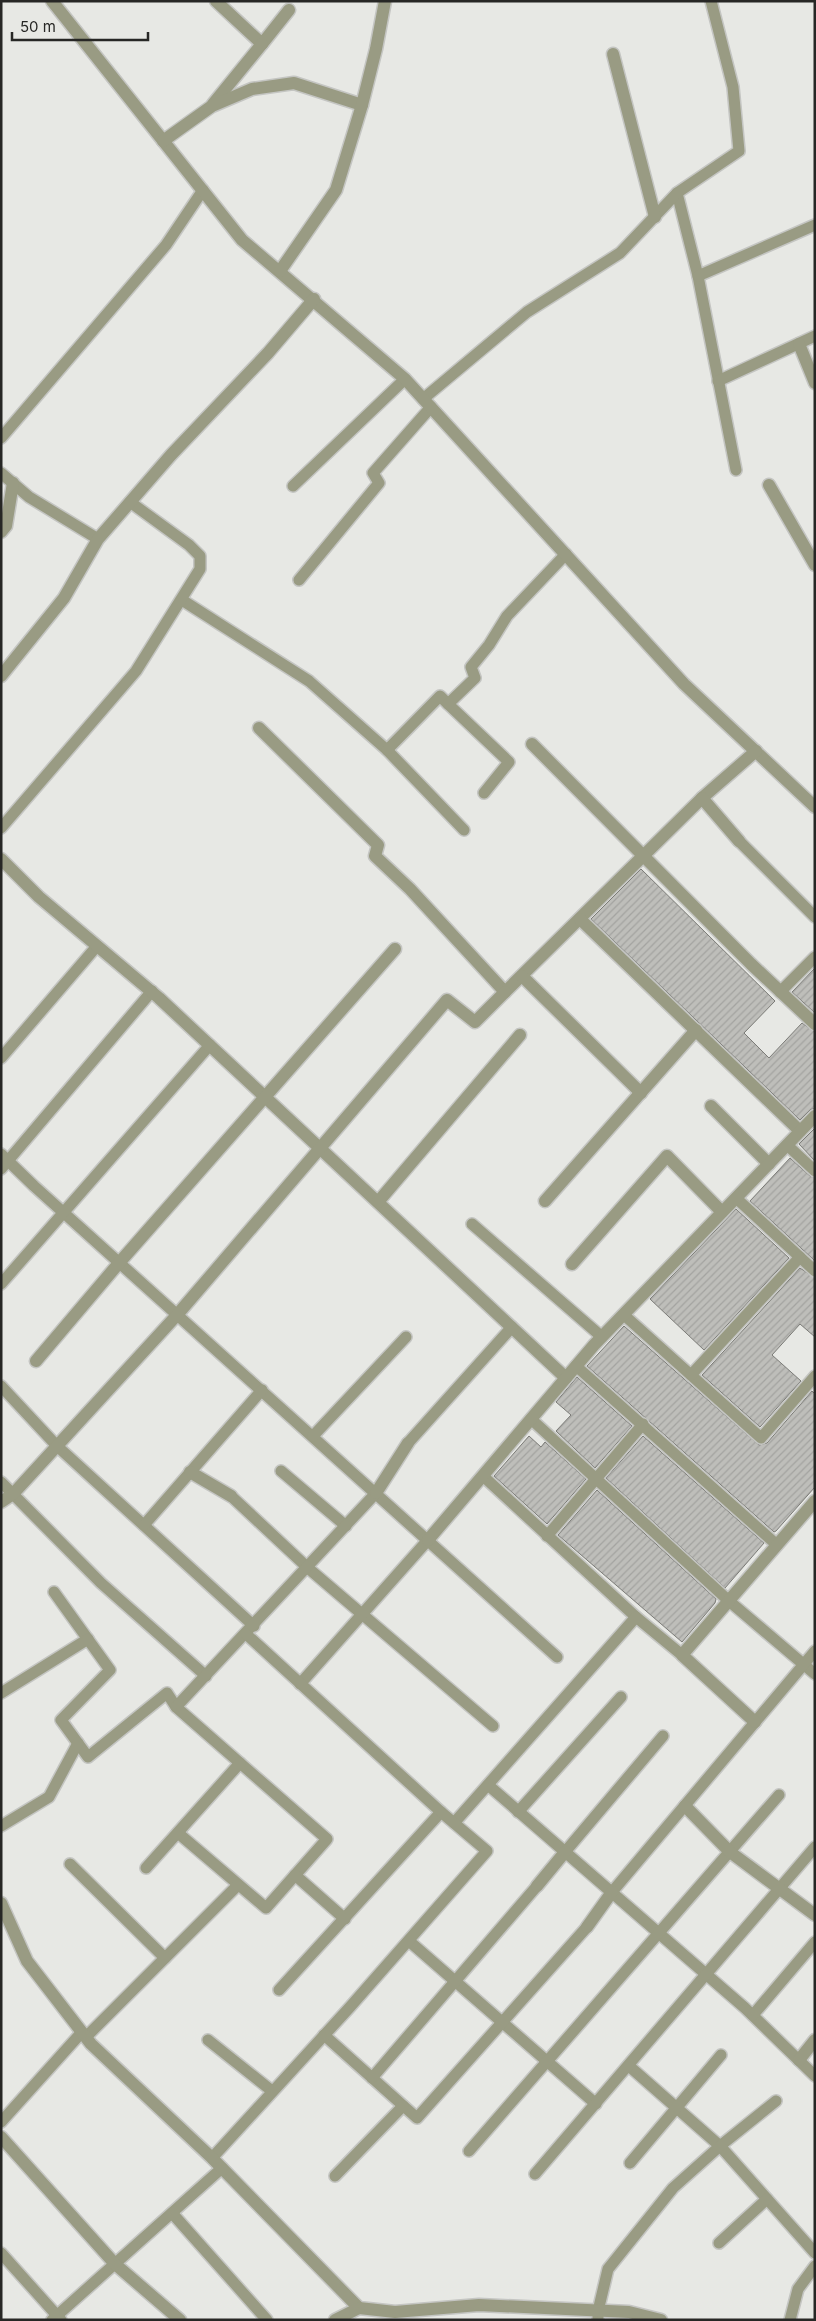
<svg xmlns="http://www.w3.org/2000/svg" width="816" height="2321" font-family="Inter,sans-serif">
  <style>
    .building { fill: url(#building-hatch); stroke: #7b7b77 }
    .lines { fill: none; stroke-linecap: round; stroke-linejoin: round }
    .service-casing { stroke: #c4c5c2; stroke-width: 14 }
    .minor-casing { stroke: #c4c5c2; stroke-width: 15 }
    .service { stroke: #999b83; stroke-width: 11 }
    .minor { stroke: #999b83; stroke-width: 12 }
  </style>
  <defs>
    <pattern id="building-hatch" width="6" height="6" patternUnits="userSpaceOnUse" patternTransform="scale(1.25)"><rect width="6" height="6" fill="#bebeba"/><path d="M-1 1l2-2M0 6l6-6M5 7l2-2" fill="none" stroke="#a3a3a0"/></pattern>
  </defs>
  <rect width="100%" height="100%" fill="#e7e8e4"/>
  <g class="building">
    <path d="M641,869L775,1001L744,1033L769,1058L802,1023L815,1032V1108L810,1110L800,1120L591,919Z"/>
    <path d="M815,968V1013L792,992Z"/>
    <path d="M815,1128V1161L799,1144Z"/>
    <path d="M790,1158L810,1176L815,1178V1261L750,1201Z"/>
    <path d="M736,1209L789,1258L704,1350L650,1299Z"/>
    <path d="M800,1268L815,1278V1337L800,1324L772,1355L801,1381L760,1427L702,1375Z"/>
    <path d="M624,1326L759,1445L767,1443L812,1391L815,1394V1487L776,1531L774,1532L587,1366Z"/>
    <path d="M577,1377L632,1426L595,1468L556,1431L571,1415L556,1402Z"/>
    <path d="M529,1436L541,1447L545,1442L586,1479L547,1524L494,1476Z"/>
    <path d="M643,1436L764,1543L725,1588L606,1478Z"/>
    <path d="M597,1490L716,1599L715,1603L682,1642L558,1535Z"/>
  </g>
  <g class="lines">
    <g class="service-casing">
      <g id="service">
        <path d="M677,193L698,276L736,470"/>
        <path d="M698,276L815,225"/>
        <path d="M718,381L815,336"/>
        <path d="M423,399L527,312L620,253L677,193L739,151L733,87L711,1"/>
        <path d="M1,438L166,245L203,190"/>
        <path d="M1,473L29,497L98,539"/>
        <path d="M293,486L405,379"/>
        <path d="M299,580L379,483L373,473L431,407"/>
        <path d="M182,600L309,681L387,750L464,830"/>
        <path d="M387,750L440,696L448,704"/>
        <path d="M484,793L509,762L448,704L475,678L471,667L489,645L507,616L566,554"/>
        <path d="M1,828L136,671L200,569V556L189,545L130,502"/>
        <path d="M739,841L815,917"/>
        <path d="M780,992L815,957"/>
        <path d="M1,1058L97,946"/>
        <path d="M787,1145L815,1171"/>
        <path d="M1,1154L34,1186L557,1657"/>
        <path d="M1,1169L152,991"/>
        <path d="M736,1198L815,1271"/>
        <path d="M472,1224L602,1337"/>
        <path d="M1,1284L210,1045"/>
        <path d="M624,1315L761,1438L815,1376"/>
        <path d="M576,1366L777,1545"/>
        <path d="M691,1375L800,1257"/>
        <path d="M1,1386L57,1446L254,1626"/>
        <path d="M531,1419L729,1601L815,1674"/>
        <path d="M313,1436L406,1337"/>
        <path d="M408,1443L512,1327"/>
        <path d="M281,1471L346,1526"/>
        <path d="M483,1476L636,1617L682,1655"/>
        <path d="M1,1482L101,1583L206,1676"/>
        <path d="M231,1496L308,1568L493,1726"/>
        <path d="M144,1525L262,1390"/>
        <path d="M547,1536L643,1424"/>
        <path d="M54,1592L110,1670L61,1720L88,1757L167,1693L176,1707L327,1839L266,1908L178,1833"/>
        <path d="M300,1684L428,1540"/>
        <path d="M1,1693L88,1639"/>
        <path d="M176,1707L376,1493"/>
        <path d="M488,1785L745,2008L815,2076"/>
        <path d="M518,1812L621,1697"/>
        <path d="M454,1823L636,1617"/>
        <path d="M1,1826L49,1797L78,1743"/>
        <path d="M565,1852L663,1736"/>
        <path d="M70,1864L165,1958"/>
        <path d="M146,1868L240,1763"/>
        <path d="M295,1875L345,1919"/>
        <path d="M612,1892L815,1651"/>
        <path d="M409,1941L596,2104"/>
        <path d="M279,1990L441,1812"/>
        <path d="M753,2015L815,1942"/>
        <path d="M324,2035L417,2118L587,1927"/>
        <path d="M86,2037L238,1885"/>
        <path d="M208,2040L272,2091"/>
        <path d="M629,2066L720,2146L815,2253"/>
        <path d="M372,2078L537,1886"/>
        <path d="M1,2122L82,2032"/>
        <path d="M469,2151L779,1795"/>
        <path d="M212,2158L350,2007L487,1851L441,1812L246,1634"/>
        <path d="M630,2163L721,2055"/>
        <path d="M535,2174L815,1847"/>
        <path d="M335,2176L403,2106"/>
        <path d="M172,2213L267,2320"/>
        <path d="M719,2243L767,2199"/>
        <path d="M1,2253L61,2320"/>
        <path d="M52,2320L222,2168"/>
        <path d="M598,2320V2311L608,2269L673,2188L720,2146L776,2101"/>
        <path d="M790,2320L798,2289L815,2266"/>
      </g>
    </g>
    <g class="minor-casing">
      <g id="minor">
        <path d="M52,1L242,240L405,379L684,684L815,807"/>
        <path d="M216,1L262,44L289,10"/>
        <path d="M613,54L655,217"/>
        <path d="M213,104L262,44"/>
        <path d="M163,141L212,106L252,89L294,83L362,105"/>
        <path d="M280,271L336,190L362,105L376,49L385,1"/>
        <path d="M799,344L815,383"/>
        <path d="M769,485L815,565"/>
        <path d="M1,532L6,526L13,483"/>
        <path d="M1,676L64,598L98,539L171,455L268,353L314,299"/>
        <path d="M259,728L378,845L375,856L410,889L505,992L702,798L756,751"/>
        <path d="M532,744L751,964L815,1024"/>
        <path d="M702,798L739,841"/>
        <path d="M1,859L39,897L159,998L566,1378"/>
        <path d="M580,919L800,1131"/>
        <path d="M522,976L641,1093"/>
        <path d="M711,1106L769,1164"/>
        <path d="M545,1201L696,1030"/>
        <path d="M378,1202L520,1035"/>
        <path d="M572,1264L667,1156L722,1212"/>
        <path d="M36,1361L119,1263L395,949"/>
        <path d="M190,1472L231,1496"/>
        <path d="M376,1493L408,1443"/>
        <path d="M1,1502L13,1494L177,1315L447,1000L475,1022L505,992"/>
        <path d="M428,1540L594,1345L815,1116"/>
        <path d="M755,1722L682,1655L815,1501"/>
        <path d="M685,1806L730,1852L815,1915"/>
        <path d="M537,1886L565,1852"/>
        <path d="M1,1903L27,1961L91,2044L212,2158L359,2308L395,2312L479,2305L629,2312L661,2320"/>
        <path d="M587,1927L612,1892"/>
        <path d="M799,2060L815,2040"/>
        <path d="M1,2137L115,2264L180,2320"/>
        <path d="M335,2320L359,2308"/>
      </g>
    </g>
    <use href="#service" class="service"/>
    <use href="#minor" class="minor"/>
  </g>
  <rect width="816" height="2321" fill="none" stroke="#272725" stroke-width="5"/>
  <path d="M12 32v8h136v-8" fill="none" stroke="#272725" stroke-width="2.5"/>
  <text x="20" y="32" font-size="15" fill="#272725" stroke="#e7e8e4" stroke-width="4" paint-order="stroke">50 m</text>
</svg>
